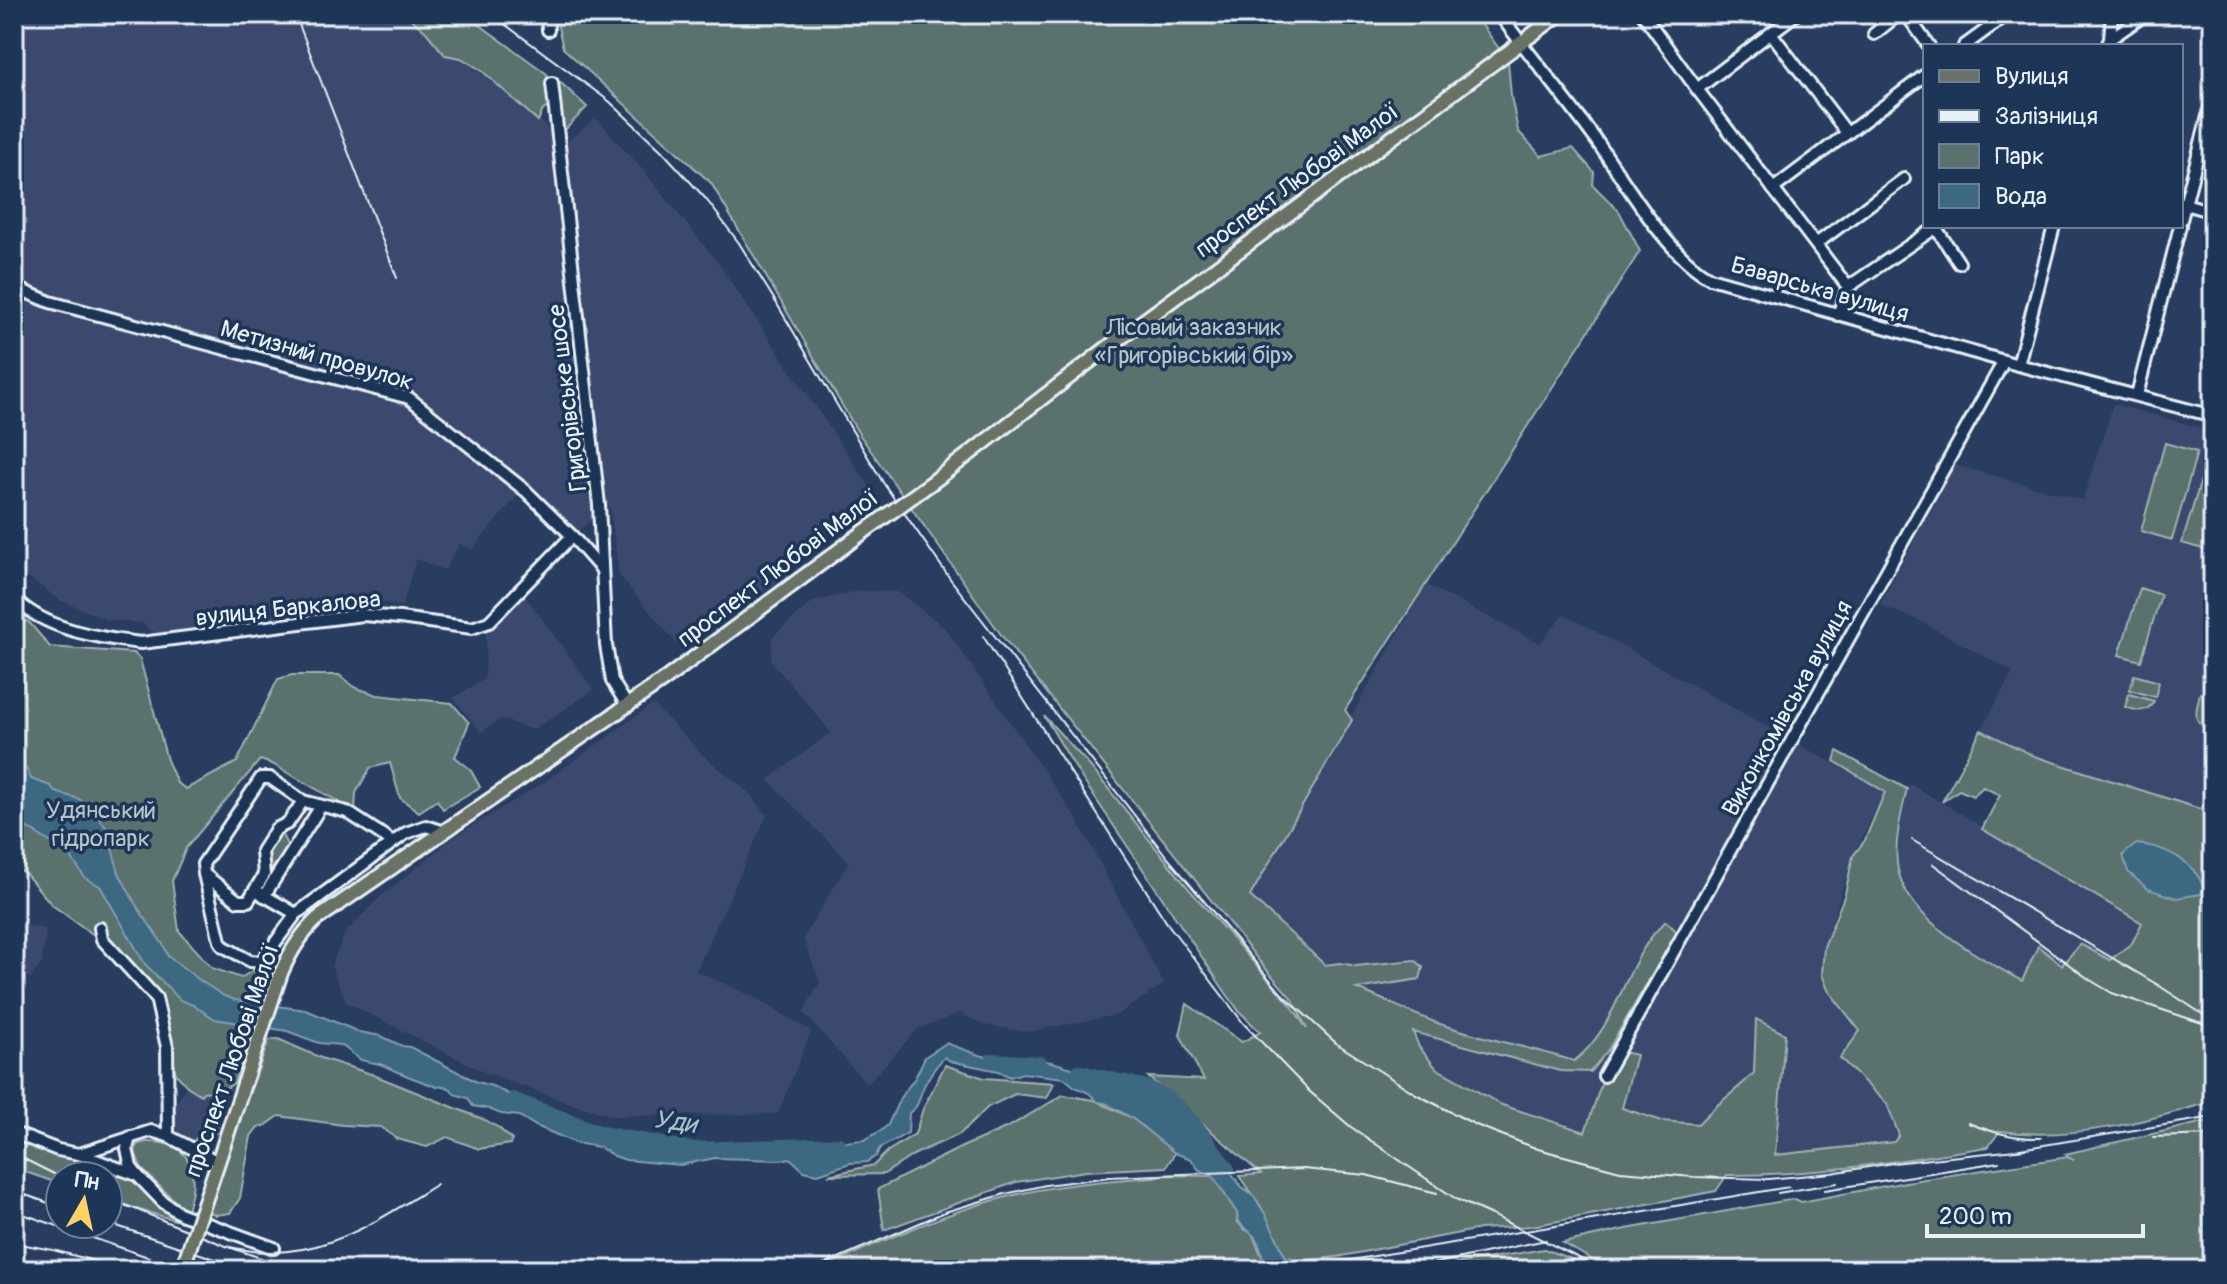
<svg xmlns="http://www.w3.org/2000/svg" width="2227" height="1284" font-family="Pangolin,sans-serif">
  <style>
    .built { fill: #3b4a6e }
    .green { fill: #5a716d; stroke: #a1b1b2; stroke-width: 2 }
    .water { fill: #3c6881; stroke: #819fb1; stroke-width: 2 }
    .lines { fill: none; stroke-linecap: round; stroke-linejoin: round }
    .river { stroke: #3c6881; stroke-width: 12 }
    .minor-casing { stroke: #e8f1f8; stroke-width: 16 }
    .major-casing { stroke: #e8f1f8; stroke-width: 18 }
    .minor { stroke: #1d3557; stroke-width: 10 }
    .major { stroke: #6b7165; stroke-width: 12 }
    .rail { stroke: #e8f1f8; stroke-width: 2 }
    .major-bridge-casing { stroke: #e8f1f8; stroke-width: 18; stroke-linecap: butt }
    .major-bridge { stroke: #6b7165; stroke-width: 12 }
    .labels { text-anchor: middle; stroke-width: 7; stroke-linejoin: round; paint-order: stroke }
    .street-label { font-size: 24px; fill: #e8f1f8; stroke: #1d3557 }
    .park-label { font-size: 24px; fill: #b6c4c7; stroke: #1d3557 }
    .water-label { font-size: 26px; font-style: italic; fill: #acc1ce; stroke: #1d3557 }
  </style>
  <rect width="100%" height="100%" fill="#293d60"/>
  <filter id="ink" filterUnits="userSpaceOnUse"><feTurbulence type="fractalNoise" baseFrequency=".0125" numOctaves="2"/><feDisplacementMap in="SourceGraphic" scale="16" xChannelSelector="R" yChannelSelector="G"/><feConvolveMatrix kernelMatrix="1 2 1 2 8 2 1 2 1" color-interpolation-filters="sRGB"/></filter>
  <g filter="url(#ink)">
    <g class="built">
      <path d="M14,14H409L443,52L461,58L512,97L565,143L596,118L643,170L716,260L876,496L778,581L682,650L619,575L610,505L572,536L523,489L472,549L459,544L445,570L416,559L402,606L379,602L179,634L151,632L143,623L107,620L60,600L14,567V287L347,380L14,285Z"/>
      <path d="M2113,404L2213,431V813L2034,756L1981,730L2013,672L1918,620L1880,605L1954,465L2083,500Z"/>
      <path d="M1426,585L1540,643L1564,614L1885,792L1853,856L1824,947L1822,974L1828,990L1860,1032L1841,1059L1887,1104L1899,1135L1894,1142L1731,1165L1594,1152L1416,1081L1249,896Z"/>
      <path d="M858,591L899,592L946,629L1076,818L1164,984L1117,1015L1027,1032L984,1025L960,1013L918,1029L867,1084L803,1012L820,982L803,938L849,862L768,780L831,732L771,661L772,637L812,602Z"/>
      <path d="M523,593L594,690L533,730L501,719L481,732L453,698L485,679L486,635Z"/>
      <path d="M653,704L706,758L747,791L767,815L696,971L754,997L811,1031L778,1114L613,1116L572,1104L484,1072L346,1002L331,966L345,933L381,896L453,838L546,781Z"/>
      <path d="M1910,784L2143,922L2132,943L2109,960L2062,965L2038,947L2023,981L1959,944L1920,911L1909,897L1898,873L1899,834L1907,792Z"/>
      <path d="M14,923L46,929L42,963L31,978L14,974Z"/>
      <path d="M234,1083L220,1111L205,1124L193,1145L168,1136L171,1110L175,1106L187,1086L201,1095L203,1092L223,1090Z"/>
      <path d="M38,1258L83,1270H33Z"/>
    </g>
    <g class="green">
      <path d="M405,14H465L547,74L549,107L543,110L538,121L481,70L461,58L445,55L426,32Z"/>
      <path d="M555,14H1474L1508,61L1511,96L1518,131L1541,156L1573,148L1594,172L1593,185L1619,211L1640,251L1345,710L1352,720L1250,896L1325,965L1340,963L1356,966L1415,960L1423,967L1420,979L1357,989C1387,1000 1413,1015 1443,1025C1486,1039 1531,1048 1574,1061C1620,1026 1624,958 1666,921L1677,932L1608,1050L1590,1072L1560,1071L1413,1032L1419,1047L1436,1068L1502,1105L1585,1132L1604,1076L1618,1051L1636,1055L1622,1108L1662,1121L1698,1124C1715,1105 1736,1091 1754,1073L1756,1019L1785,1034L1775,1155L1894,1142L1899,1135L1887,1104L1840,1058L1860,1031L1828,990L1822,974L1824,947L1845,894L1853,856L1865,840L1885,792L1834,761L1837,751L1907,789C1901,815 1892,848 1899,874C1912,923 1981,958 2022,981L2038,946L2062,965L2080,944L2110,960L2132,943L2142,923L1982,829L2000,795L1983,787L1973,796L1959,790L1942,802L1981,730L2034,756L2213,813V1101C2145,1122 2071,1141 2000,1131L1988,1147C1902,1160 1815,1176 1727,1175L1716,1191L1532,1226L1480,1229L1337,1257L1294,1262L1291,1258V1260L1286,1258L1260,1205L1239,1176L1261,1174L1148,1077L1204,1080L1180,1035L1187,1004L1242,1042L1260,1032L1239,1011L1226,993L1081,777L1044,716L1090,766L1189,889L1291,1005L1307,1029L1293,1000L1260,962L1002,636L859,434L711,183L563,48Z"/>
      <path d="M560,82L587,107L564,131C561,115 555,98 560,82Z"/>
      <path d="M2165,443L2197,452L2172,540L2141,531Z"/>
      <path d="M2208,457L2213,458V552L2182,543Z"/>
      <path d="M2140,588L2161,595L2141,661L2119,655Z"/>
      <path d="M19,618L29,622L50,647L134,653L140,659L167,760L177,783L186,789L237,762L278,679L292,675H339L354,687L377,695L452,703L469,723L455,757L470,769L480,787L443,809L437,800L419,812L400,798L390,763L370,768L356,793L355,811L272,764L260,760L186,848L172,881L179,931L212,968L241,978L261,965L272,969L234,1083L223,1090L203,1092L201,1095L187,1086L176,1074L158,996L98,938L52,905L25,873L14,868V628Z"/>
      <path d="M2134,675L2159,682L2155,697L2130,690Z"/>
      <path d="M2200,693L2213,696V730C2190,724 2196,711 2200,693Z"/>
      <path d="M2129,694L2154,701C2147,714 2137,711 2125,707Z"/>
      <path d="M280,831L288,847L270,871L265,853Z"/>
      <path d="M278,1039L321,1058L371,1074L485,1120L499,1128L512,1140L510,1144L479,1149L447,1137L427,1147L397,1139L381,1127L343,1125L279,1116L265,1126L258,1127L251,1136L240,1198L230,1213L216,1215L208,1211L246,1090L252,1087L269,1040Z"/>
      <path d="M945,1065L984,1078L1054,1083L1047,1098L1015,1094L988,1107L960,1134L915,1154L884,1174L828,1175L874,1165L888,1151L915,1134L923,1109Z"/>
      <path d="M1063,1095L1094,1100L1132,1118L1175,1153L1166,1167L1086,1171L1016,1182L884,1230L878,1189L962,1147L1010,1126Z"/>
      <path d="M219,1110C218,1128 217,1143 196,1146L193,1145C198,1133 207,1116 219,1110Z"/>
      <path d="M2213,1120V1270H1610L1563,1243L1626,1229L1795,1199L1801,1202L1906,1182L2068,1157L2074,1160L2065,1154Z"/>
      <path d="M14,1140L78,1159L138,1182L156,1202L182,1222L108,1201V1176H60V1184L14,1168Z"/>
      <path d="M147,1142C194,1141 200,1176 186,1212L141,1168L135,1151L138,1144Z"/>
      <path d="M1162,1175L1213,1176L1237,1213V1221L1244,1229L1252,1233L1263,1259L1259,1262L1261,1270H816C875,1245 933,1217 995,1200C1047,1185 1101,1181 1154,1177Z"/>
      <path d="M1544,1249L1601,1270H1419Z"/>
    </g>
    <g class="water">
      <path d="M14,760L26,768L31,779L51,786L55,792L79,799L93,810L110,833L112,848L119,873L136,905L164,946L168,956L202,982L224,996L235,1000L306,1010L359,1032L381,1036L402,1046L410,1047L477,1082L492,1086L553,1116L638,1140L676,1147L722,1151L796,1147L864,1140L882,1130L888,1125L900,1098L915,1078L925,1057L946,1043L979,1055L1005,1061L1039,1060L1052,1062L1089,1073L1101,1079L1132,1085L1162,1096L1174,1102L1202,1128L1212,1147L1241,1186L1253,1195L1266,1215L1286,1258L1294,1262L1292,1270H1263C1263,1258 1261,1242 1251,1233C1244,1226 1238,1226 1237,1213L1213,1176L1199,1170L1191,1159L1175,1153L1132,1118L1105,1103L1098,1102L1089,1093L1075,1087L1064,1078L1023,1073L1010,1077L998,1071L950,1061L945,1057C936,1065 926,1080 922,1091C918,1101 919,1107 909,1113L908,1133L880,1148L876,1156L867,1162L850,1163L818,1174L804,1171L790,1158L781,1160L715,1158L680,1165L626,1160L614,1156L599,1147L576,1143L536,1126L519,1116L501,1114L489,1109L473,1106L468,1098L454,1094L451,1089L444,1086L437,1087L410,1077L380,1064L361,1060L341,1045L319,1043L287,1031L215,1019L193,1005L180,1000L145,964L100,886L85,878L69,854L18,822L14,817Z"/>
      <path d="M2136,844C2165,846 2192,860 2204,887L2201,894L2176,898L2148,889L2128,872L2123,855Z"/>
    </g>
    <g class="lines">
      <g class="river">
        <path d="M991,1059L1040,1062"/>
        <path d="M1078,1070C1098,1076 1119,1079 1139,1084C1180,1094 1206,1137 1229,1169"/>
        <path d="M513,1098L602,1132L692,1148L839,1143"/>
      </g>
      <g class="minor-casing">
        <g id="minor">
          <path d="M547,14L548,30"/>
          <path d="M1499,14C1530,55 1563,95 1593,136C1625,180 1664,253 1710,278L2018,365L2213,416"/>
          <path d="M1643,14L1697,89L1848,287L1838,315"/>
          <path d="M1906,14L1929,46"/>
          <path d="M1771,33L1847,133"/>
          <path d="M1874,34L1899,14"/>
          <path d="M2110,39L2146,14"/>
          <path d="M1964,46L2008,14"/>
          <path d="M2107,46L2110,39L2112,14"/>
          <path d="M552,83L599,505L606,645L612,681L627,705"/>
          <path d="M1697,89L1796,14"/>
          <path d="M1773,189L1925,75"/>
          <path d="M2181,203L2213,212"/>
          <path d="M2181,220L2213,97"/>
          <path d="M1936,228L1959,263"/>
          <path d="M1816,244L1904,179"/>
          <path d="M14,287L50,302L409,398L526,491L572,536L602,570"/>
          <path d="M1848,287L1938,226"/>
          <path d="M2018,365L2054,226"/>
          <path d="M2137,395L2180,226"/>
          <path d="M14,598C45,630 99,638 141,643L363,615L400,618L472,628L489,622L572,536"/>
          <path d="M303,801L347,812L387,838"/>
          <path d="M204,874L238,901H248L264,875L262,851L276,829L288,823L303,801L270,778H261L203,864L204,874L220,941L223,946L250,961L261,962L296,914L406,833L426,826L444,832"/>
          <path d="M260,893L296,914"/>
          <path d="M264,896L321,806"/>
          <path d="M100,928L102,939L156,998L167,1047L168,1136"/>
          <path d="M1604,1076L2004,361"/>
          <path d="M14,1133L58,1150L79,1154L151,1131L168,1136L218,1162"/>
          <path d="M130,1137L127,1149L131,1167L137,1175L163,1202L181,1214L274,1248"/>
          <path d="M79,1154L137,1175"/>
        </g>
      </g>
      <g class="major-casing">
        <g id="major">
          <path d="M934,481L1115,342L1560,14"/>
          <path d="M207,1195L281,973C290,952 300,935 317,919L664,680L865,531"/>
        </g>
      </g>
      <use href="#minor" class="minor"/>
      <use href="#major" class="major"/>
      <g class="rail">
        <path d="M295,14L397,278"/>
        <path d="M491,14L609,101L661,150L706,199L739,243L774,299L884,484L951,580L1167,857L1281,993L1337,1044L1416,1094L1476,1125L1538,1149L1620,1171L1694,1177L1769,1179L1831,1173L1893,1163L2025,1149"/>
        <path d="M983,636L1167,923L1244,1024L1309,1091L1351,1127L1456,1199L1496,1217L1603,1270"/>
        <path d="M1912,840L2158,985L2213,1021"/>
        <path d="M1933,864L2090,980L2112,993L2205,1024"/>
        <path d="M1968,1123C1991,1132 2015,1139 2041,1138"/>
        <path d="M2153,1137L2213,1135"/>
        <path d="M2014,1150L2213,1117"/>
        <path d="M14,1154L60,1177"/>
        <path d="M1825,1190L1999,1162"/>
        <path d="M14,1191L60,1207"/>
        <path d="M1778,1193L1837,1183"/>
        <path d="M108,1198L226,1246L296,1270"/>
        <path d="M14,1211L186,1270"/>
        <path d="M108,1223L248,1270"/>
        <path d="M14,1243L53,1250L128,1270"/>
        <path d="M226,1246C310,1268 369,1226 437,1184"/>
        <path d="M811,1270L945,1212L1005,1194L1046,1185L1109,1177L1304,1169L1366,1175L1437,1193"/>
        <path d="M1291,1270L1789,1187"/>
        <path d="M1404,1270L1546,1240"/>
      </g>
      <g class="major-bridge-casing">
        <g id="major-bridge">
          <path d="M865,531L934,481"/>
          <path d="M182,1270L207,1195"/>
        </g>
      </g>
      <use href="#major-bridge" class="major-bridge"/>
    </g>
  </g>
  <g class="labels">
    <g class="street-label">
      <text transform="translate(1297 180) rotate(-36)" y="8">проспект Любові Малої</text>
      <text transform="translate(1820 289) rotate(16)" y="8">Баварська вулиця</text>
      <text transform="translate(317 355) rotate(16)" y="8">Метизний провулок</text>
      <text transform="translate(567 398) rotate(-97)" y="8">Григорівське шосе</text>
      <text transform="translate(778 568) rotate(-37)" y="8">проспект Любові Малої</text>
      <text transform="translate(288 608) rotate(-6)" y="8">вулиця Баркалова</text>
      <text transform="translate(1787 708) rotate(-61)" y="8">Виконкомівська вулиця</text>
      <text transform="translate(232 1060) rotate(-71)" y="8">проспект Любові Малої</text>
    </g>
    <g class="park-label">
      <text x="1194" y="335">Лісовий заказник<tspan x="1194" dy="28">«Григорівський бір»</tspan></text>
      <text x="101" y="818">Удянський<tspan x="101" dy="28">гідропарк</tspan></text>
    </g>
    <g class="water-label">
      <text transform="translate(675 1121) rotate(7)" y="9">Уди</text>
    </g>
  </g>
  <rect width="2227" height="1284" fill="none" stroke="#1d3557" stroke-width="48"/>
  <rect x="24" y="24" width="2179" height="1236" fill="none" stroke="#e8f1f8" stroke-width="3" filter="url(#ink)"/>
  <rect x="1923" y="44" width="260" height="184" fill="#1d3557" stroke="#6e8097" stroke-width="2"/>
  <rect x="1939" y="70" width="40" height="12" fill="#6b7165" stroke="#6e8097" stroke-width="2"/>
  <text x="1995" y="84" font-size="24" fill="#e8f1f8">Вулиця</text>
  <rect x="1939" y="110" width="40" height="12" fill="#e8f1f8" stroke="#6e8097" stroke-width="2"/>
  <text x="1995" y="124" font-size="24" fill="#e8f1f8">Залізниця</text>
  <rect x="1939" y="144" width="40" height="24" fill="#5a716d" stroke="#6e8097" stroke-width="2"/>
  <text x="1995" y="164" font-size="24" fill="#e8f1f8">Парк</text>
  <rect x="1939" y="184" width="40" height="24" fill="#3c6881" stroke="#6e8097" stroke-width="2"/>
  <text x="1995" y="204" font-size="24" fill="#e8f1f8">Вода</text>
  <g transform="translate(84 1200) rotate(9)"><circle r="38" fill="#1d3557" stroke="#6e8097" stroke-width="2"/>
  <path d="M0-6L14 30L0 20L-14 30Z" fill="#ffd166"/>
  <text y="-12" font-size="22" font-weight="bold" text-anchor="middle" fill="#e8f1f8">Пн</text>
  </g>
  <path d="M1927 1224v12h216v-12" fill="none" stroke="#e8f1f8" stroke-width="4"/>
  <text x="1939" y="1224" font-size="24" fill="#e8f1f8" stroke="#1d3557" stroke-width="6" paint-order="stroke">200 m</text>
</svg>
